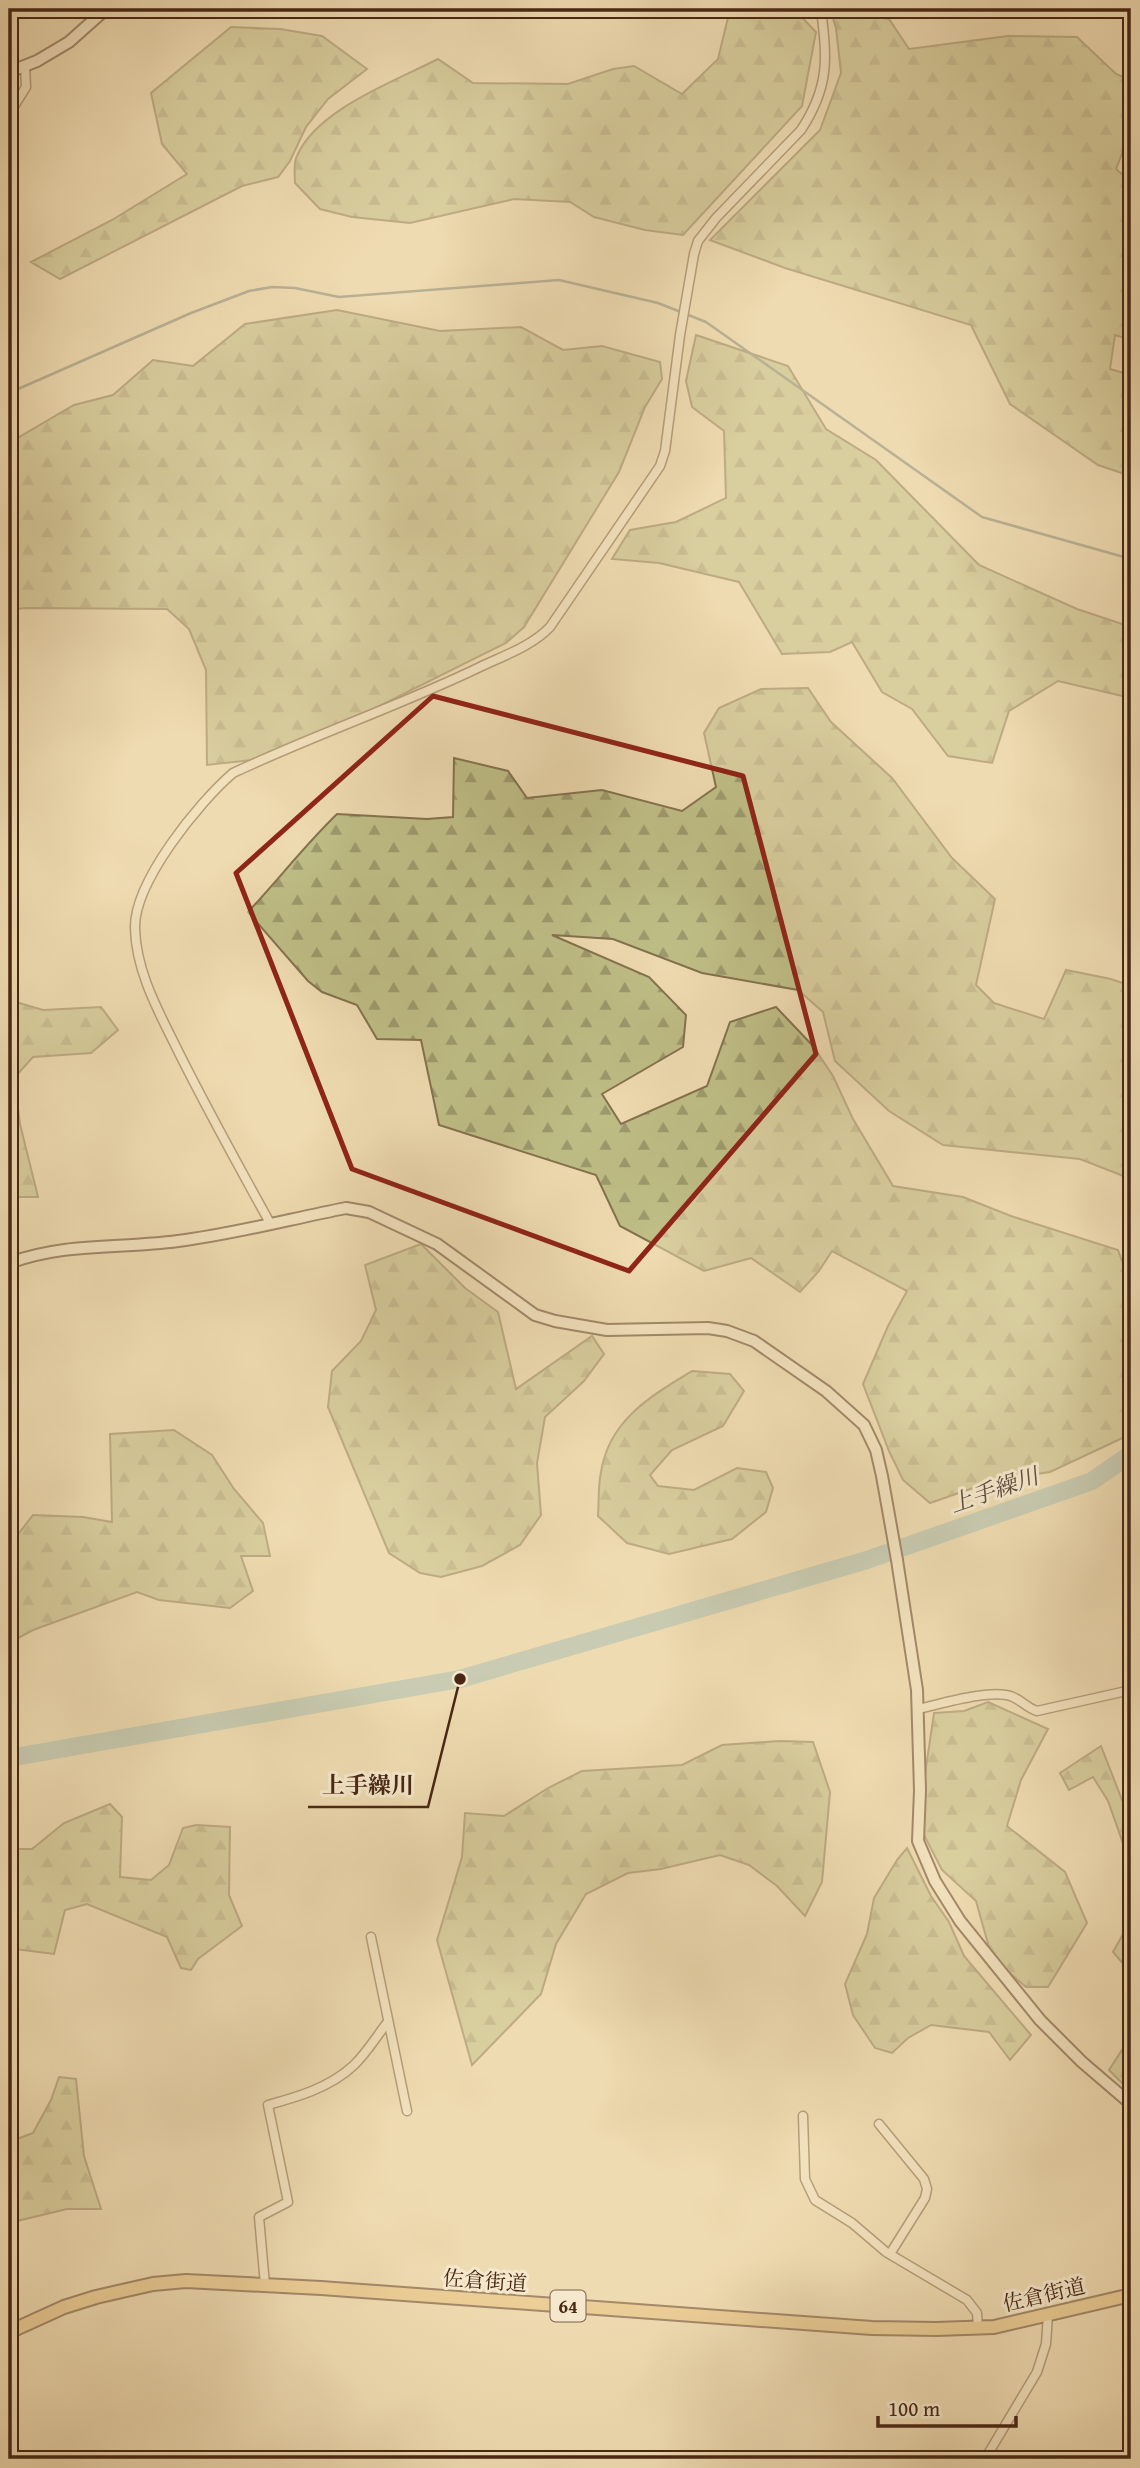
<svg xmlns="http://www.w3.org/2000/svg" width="1140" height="2468" font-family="'Gentium Book Plus','Noto Serif JP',serif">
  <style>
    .forest { fill: url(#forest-firs); stroke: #84724e; stroke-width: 2 }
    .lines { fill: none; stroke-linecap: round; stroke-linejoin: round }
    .stream { stroke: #7a7f73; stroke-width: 2.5 }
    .river { stroke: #9bbab3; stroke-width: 18 }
    .street-casing { stroke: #72543b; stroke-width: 11 }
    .secondary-casing { stroke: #482714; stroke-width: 14 }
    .primary-casing { stroke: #482714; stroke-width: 16 }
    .street { stroke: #f5e8cc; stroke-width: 8 }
    .secondary { stroke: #f5e8cc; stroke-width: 10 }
    .primary { stroke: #e8be78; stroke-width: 12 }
    .marked { fill: none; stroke: #8f2418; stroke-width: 5; stroke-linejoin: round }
    .labels { text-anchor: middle; stroke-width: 6; stroke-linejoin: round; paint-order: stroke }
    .shield { fill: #f5e8cc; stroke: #7c614b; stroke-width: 2 }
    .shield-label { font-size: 19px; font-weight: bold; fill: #482714 }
    .street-label { font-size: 21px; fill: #482714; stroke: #f5e8cc }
    .water-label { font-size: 23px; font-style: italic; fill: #5d4c3c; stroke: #f5e8cc }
    .leader { fill: none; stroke: #482714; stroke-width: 2.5 }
    .callout-dot { fill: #482714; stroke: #f5e8cc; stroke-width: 2.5 }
    .callout-label { font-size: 23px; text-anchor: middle; font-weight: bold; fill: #482714; stroke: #f5e8cc; stroke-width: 6; stroke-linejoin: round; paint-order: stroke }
  </style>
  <defs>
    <pattern id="forest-firs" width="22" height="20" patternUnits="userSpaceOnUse" patternTransform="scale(1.75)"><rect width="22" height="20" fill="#bfbe87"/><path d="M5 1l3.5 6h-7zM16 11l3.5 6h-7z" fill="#9d9a6d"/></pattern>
  </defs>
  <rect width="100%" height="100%" fill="#efdbb1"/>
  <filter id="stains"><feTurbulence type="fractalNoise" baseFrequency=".00286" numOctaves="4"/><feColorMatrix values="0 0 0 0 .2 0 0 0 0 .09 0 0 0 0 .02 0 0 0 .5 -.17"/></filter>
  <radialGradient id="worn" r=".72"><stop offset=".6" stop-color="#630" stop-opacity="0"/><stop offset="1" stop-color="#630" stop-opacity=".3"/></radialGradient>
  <g class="forest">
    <path d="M730,9H794L816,32L802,106L683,235L645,230L594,217L570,202L514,199L410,223L352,217L320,209L295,183C295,175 293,163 297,156C316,110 395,81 438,59L473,83L568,84L613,69L634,66L682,94L718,59Z"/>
    <path d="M830,9L889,19L909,49L1008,36L1077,37L1116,74L1131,80V138L1127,141L1116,169L1131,182V340L1115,335L1110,369L1131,375V476L1098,465L1010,404L971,325L785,268L710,240L820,130L841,73L836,28Z"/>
    <path d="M231,27L280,29L322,36L367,69L328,99L306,127L290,161L278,177L242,186L60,279L31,262L112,220L187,174L162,144L151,93Z"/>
    <path d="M337,310L440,331L521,327L563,350L602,346L660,362L662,379L645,407L619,472L524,627L506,643L277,757L207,765L206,670L189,629L167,609L26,608L9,610V443L74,405L113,395L153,360L193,366L245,324Z"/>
    <path d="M696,335L788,366L826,429L876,460L979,565L1077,609L1131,627V698L1058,681L1009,711L992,763L948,756L912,709L882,692L852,642L830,652L782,654L739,582L659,563L612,559L630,530L676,522L726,498L724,431L692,407L686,381Z"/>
    <path d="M808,688L831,722L892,778L952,858L995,899L976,985L994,1003L1044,1019L1066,970L1111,979L1131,986V1179L1080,1159L943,1145L889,1111L835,1061L823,1012L798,990L702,973L613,939L552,935L649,977L686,1015L683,1047L602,1094L621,1124L707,1086L730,1022L776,1007L813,1046L833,1076L853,1119L893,1186L963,1197L1011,1216L1118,1250L1131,1286V1434L1050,1472L996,1480L930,1503L903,1480L889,1451L863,1384L888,1326L907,1291L832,1251L819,1271L800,1292L751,1258L704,1271L620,1226L596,1175L439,1125L421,1040L377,1039L357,1005L322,992L308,981L248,912C278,880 305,845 337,814L427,819L453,817L454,758L508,771L527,798L602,790L682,811L716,787L704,733L719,708L761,689Z"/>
    <path d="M9,1000L43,1010L101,1007L118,1030L91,1053L33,1057L14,1078L20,1124L38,1197H9Z"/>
    <path d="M421,1244L465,1288L498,1312L516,1389L592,1336L604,1354L584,1381L545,1417L537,1463L541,1515L520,1545L482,1566L441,1577L420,1573L389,1553L328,1407L332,1371L361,1341L376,1310L365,1265Z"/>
    <path d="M692,1371L730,1374L744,1391L723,1426L672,1450L650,1475L658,1486L694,1490L737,1468L766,1472L773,1488L766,1512L732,1539L669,1554L627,1543L598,1516C599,1501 598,1486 601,1472C609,1420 651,1396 692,1371Z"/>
    <path d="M174,1430L212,1455L234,1489L263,1523L270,1556H241L253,1591L230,1608L159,1600L137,1592L33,1630L9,1643V1546L33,1515L83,1517L112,1522L110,1434Z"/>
    <path d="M988,1702L1048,1729L1021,1780L1007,1826L1065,1872L1087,1923L1048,1987H1026L992,1958L976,1901L942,1870L922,1831L925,1774L934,1713L964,1711Z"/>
    <path d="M780,1741L813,1742L830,1792L822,1882L805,1916L777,1886L749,1865L720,1855L661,1869L628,1873L586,1894L556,1944L541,1994L472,2065L437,1940L462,1857L465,1813L504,1816L548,1788L582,1771L682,1765L722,1745Z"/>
    <path d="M1101,1746L1131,1823V1858L1125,1849L1108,1801L1093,1777L1069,1790L1060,1773Z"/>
    <path d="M110,1804L122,1817L120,1877L151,1880L169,1865L183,1828L196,1825L230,1827L229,1895L242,1926L198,1959L191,1970L181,1968L167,1937L87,1904L65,1910L54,1954L15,1949L9,1954V1849H32L64,1823Z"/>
    <path d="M907,1848L931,1896L949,1922L964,1956L1031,2035L1010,2060L989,2032L931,2025L908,2038L892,2053L875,2048L853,2015L845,1984L867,1934L874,1898L897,1860Z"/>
    <path d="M1131,1920V1973L1113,1952Z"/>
    <path d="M1131,2036V2088L1129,2090L1109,2070Z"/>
    <path d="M59,2077L76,2079L84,2156L101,2209H67L9,2223V2142L33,2133L51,2100Z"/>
  </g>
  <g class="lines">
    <path class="stream" d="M9,393L191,313L249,291L272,287L295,288L339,297L559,280L658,303L706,322L982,517L1131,559"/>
    <path class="river" d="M9,1758L460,1679L867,1560L1092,1481L1131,1454"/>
    <g class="street-casing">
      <g id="street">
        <path d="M9,114L26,87L25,66"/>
        <path d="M270,1223C239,1167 208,1111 179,1053C160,1014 136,973 135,928C134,882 199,802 233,773C314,735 399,706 480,667C503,656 532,646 550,627L660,466L665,451L680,335L694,254L698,241L716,218L801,130C830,86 827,58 821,9"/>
        <path d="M918,1709C941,1704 992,1688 1013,1697C1022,1701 1028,1708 1037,1711L1131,1690"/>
        <path d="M371,1937L407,2111"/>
        <path d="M803,2116L805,2179L815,2200L852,2223L886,2252L967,2300L977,2313L978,2328"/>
        <path d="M879,2124L924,2179L927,2189L925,2198L890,2254"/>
        <path d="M265,2285L259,2217L288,2202L268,2105C297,2097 329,2088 353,2066C366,2054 376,2037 387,2023"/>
        <path d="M985,2459L1037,2372L1046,2344L1048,2314"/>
      </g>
    </g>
    <g class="secondary-casing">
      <g id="secondary">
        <path d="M9,72L37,61L69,42L106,9"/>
        <path d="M9,1263C67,1242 119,1249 178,1241C234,1234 290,1219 346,1208L369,1212L437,1244L535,1315L555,1321L607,1330L708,1328L727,1331L754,1341L826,1391L864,1425L876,1450L882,1476L897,1560L917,1690L920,1790L918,1841L935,1881L960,1921L1040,2020L1082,2062L1131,2104"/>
      </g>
    </g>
    <g class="primary-casing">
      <path id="primary" d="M9,2332L64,2307L96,2297L153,2284L186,2281L321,2288L872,2328L936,2329L994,2327L1131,2295"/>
    </g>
    <use href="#street" class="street"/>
    <use href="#secondary" class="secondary"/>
    <use href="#primary" class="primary"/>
  </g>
  <path d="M0 0H1140V2468H0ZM433,696L743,776L816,1054L629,1271L352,1169L236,873Z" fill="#efdbb1" fill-opacity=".55" fill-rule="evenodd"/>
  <path class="marked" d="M433,696L743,776L816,1054L629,1271L352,1169L236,873Z"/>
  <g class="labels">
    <rect class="shield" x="550.5" y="2290.5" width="35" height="31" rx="5"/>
    <g class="shield-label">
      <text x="568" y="2313">64</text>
    </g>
    <g class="street-label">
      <text transform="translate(485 2281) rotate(4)" y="7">佐倉街道</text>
      <text transform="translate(1044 2295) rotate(-13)" y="7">佐倉街道</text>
    </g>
    <g class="water-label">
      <text transform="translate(994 1490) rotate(-19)" y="8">上手繰川</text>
    </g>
  </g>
  <path class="leader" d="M460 1679L428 1807H308"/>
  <circle class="callout-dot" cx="460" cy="1679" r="7"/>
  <g class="callout-label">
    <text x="368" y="1793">上手繰川</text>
  </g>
  <rect width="1140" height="2468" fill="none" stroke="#efdbb1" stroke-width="35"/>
  <rect x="10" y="10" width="1119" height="2447" fill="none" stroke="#482714" stroke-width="3.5"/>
  <rect x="18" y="18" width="1105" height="2433" fill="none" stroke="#482714" stroke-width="2"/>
  <path d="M878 2416v10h138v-10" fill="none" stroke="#482714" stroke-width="3.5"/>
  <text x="888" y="2416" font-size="21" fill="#482714" stroke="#f5e8cc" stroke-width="5" paint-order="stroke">100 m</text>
  <rect width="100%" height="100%" filter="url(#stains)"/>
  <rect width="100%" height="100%" fill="url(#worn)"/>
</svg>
